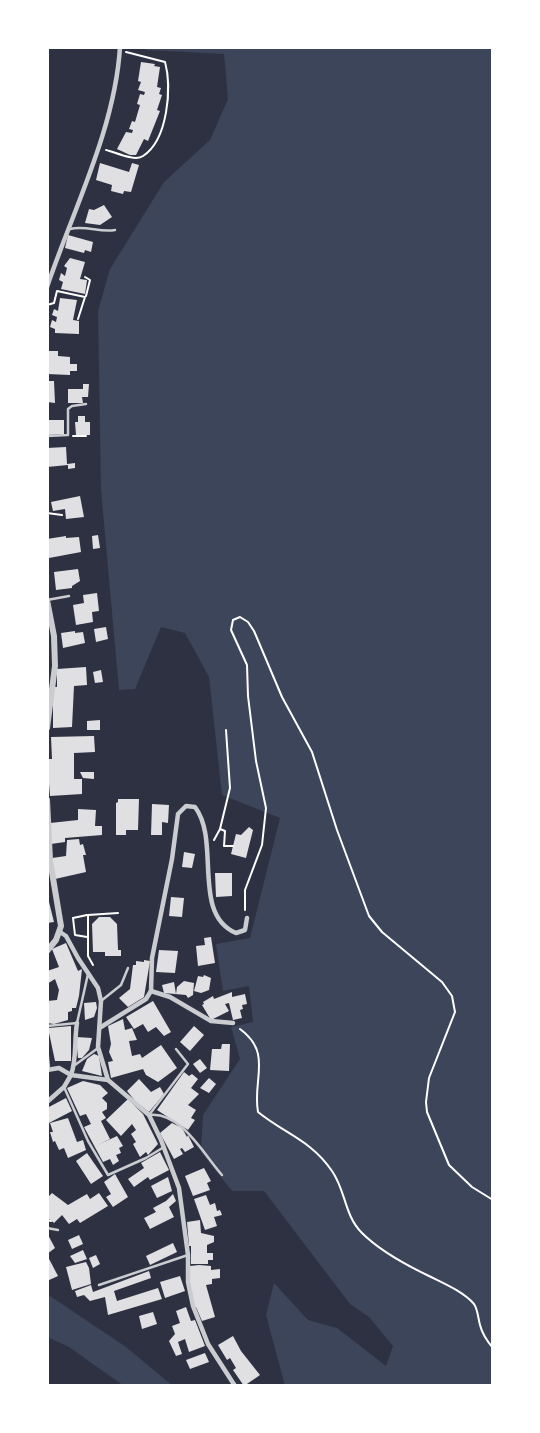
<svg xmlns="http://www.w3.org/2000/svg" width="540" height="1433" font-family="Inter,sans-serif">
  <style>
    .green { fill: #3c4559 }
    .building { fill: #e0e0e3 }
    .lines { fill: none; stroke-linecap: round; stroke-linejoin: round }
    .path { stroke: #fff; stroke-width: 2 }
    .service { stroke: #caccd0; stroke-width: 2.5 }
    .minor { stroke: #caccd0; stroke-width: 4.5 }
    .tertiary { stroke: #caccd0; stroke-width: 6 }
  </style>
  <rect width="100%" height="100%" fill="#2d3142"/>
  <g class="green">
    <path d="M146,47H493V1386H285L266,1315L274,1283L308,1320L337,1328L386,1366L393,1346L369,1317L350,1304L264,1191H232L201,1152L203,1115L240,1059L231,1027L253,1022L249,986L223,991L216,944L250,938L280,818L222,795L209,677L185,633L161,627L135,689L119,690L101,490L98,311L110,269L164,182L210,140L228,99L224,54L146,50Z"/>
    <path d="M47,1294L126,1347L173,1386H124L69,1347L47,1337Z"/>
  </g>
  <g class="building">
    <path d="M141,62L155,64L154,66L160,67L157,87L161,88L159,94L162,95L157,110L160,111L148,141L144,139L136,155H130L117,149L126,132L132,133L133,130L129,129L132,121L135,122L140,105L137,104L140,94L144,95L145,92L138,90L141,82L138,81Z"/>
    <path d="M100,163L129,172L132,163L139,165L131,192L124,191L123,194L111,191L112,185L96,180Z"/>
    <path d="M104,205L112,217L100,225L85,223L89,209L94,210Z"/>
    <path d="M68,235L93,242L91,252L85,250L84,253L65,248Z"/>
    <path d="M70,258L85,262L80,279L87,280L85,294L61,289L63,282L59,280L61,273L65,276L67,268L64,266Z"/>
    <path d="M60,298L77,300L73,320L79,321V334L55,333V329L50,327L52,320L56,322L57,317L52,315L54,309L58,311Z"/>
    <path d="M49,351H58V356L70,357V364H77V371H70V375L47,374Z"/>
    <path d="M47,381H54L55,403L47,402Z"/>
    <path d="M83,384H89L88,397H82L83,403H68V389H83Z"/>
    <path d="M78,416H85V422H90V435H76L75,422H78Z"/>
    <path d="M47,420H64V434L47,435Z"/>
    <path d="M66,447L67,464L75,463V468L68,469V465L47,467V448Z"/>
    <path d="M80,496L84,517L66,519L65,509L53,511L51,502Z"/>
    <path d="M98,535L100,548L93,549L92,536Z"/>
    <path d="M66,536V538L79,537L81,552L49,558L47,539Z"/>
    <path d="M78,569L80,581L72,586V588L56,590L54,572Z"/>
    <path d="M97,593L99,611L92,612L93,622L76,625L73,605L84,603L83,595Z"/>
    <path d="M106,627L108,639L96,642L94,629Z"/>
    <path d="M75,631V633L83,632L85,643L63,648L61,633Z"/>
    <path d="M86,667L87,685L74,686L72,727L53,728V687H57V669Z"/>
    <path d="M101,670L103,682L95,683L93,672Z"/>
    <path d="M100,720V730H87V721Z"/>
    <path d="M94,736L95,752L74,753V779H82V794L50,796L47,759H52L51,737Z"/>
    <path d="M80,772H94V779L83,778Z"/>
    <path d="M118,799H139L138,830H126V835H116V803L118,802Z"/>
    <path d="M152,804L169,805L168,823L162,822V835H151Z"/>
    <path d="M78,809L96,810L95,826H102V835L65,838V842L51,844L50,823L78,820Z"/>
    <path d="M249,827L253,830L246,858L231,854L236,834L241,835Z"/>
    <path d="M79,839L80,845L83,844L86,855H83L86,872L55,879L52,858L66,856L67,840Z"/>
    <path d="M184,852L195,854L192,868L182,867Z"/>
    <path d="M215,873H232V896L216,897Z"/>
    <path d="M47,894L54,922L47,923Z"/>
    <path d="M171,897L184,898L182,917L169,916Z"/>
    <path d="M99,917H110L117,924L118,950H121V956H105V952H93L92,924Z"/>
    <path d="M211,937L215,963L198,966L196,946L205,945L204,938Z"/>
    <path d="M66,943L78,971L82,969L79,996L76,1008H72V1011L68,1012V1020L54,1024L47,1023V1001L57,1000L59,990L55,979L47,984V971L59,967L52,949Z"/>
    <path d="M159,950L178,951L175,973L156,972Z"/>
    <path d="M144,960L150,961L144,997L128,1007L119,998L130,989L133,965H136V961L144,962Z"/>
    <path d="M204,975L211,978L209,990L201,993L194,991L198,976L203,977Z"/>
    <path d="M184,981L194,983L193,995L188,998L186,995L164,993L162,985L174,982L176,994L177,987Z"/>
    <path d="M232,992V997L245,994L247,1004L242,1005L243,1009L240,1010L242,1018L233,1020L229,1003L225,1004L229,1011L211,1020L202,1005L204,1004L203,1002L213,996L214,999Z"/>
    <path d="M153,1001L171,1032L164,1036L156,1027L148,1032L143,1024L134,1029L126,1017Z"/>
    <path d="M96,1002L97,1008L94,1017L85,1020L84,1003Z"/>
    <path d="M123,1019L125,1030L132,1028L137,1040L129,1041L132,1056L140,1054L142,1058L161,1045L177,1068L158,1082L146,1075L143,1069L111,1078L108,1062L113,1061L109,1052L111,1044L108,1026Z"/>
    <path d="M71,1026V1061H55L48,1028Z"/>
    <path d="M194,1026L204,1035L190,1051L180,1042Z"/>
    <path d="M76,1037L92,1038L89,1050L82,1058H78Z"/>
    <path d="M222,1044H230L229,1071L210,1070L212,1049H221Z"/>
    <path d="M94,1054L99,1056L102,1076L82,1071L87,1059Z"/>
    <path d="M200,1059L207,1068L200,1073L193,1064Z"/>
    <path d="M184,1072L189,1076L192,1074L198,1079L191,1088L199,1094L188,1105L196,1110L191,1118L195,1120L188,1130L157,1110Z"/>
    <path d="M209,1078L216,1084L209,1093L200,1088Z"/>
    <path d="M139,1079L151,1092L160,1087L164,1094L149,1112L136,1102L127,1091Z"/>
    <path d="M83,1081L100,1085L108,1093L102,1098L107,1103V1109L102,1112L106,1118L101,1121L110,1139L98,1145L117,1136L123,1146L119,1148L121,1153L116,1155L119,1161L113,1165L110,1159L103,1162L84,1127L91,1124L86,1114L80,1116L67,1088Z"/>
    <path d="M66,1098L72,1111L47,1124V1108Z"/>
    <path d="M128,1099L143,1114L158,1144L148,1155L146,1152L140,1157L133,1144L136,1142L131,1134L136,1130L132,1124L121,1136L106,1120Z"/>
    <path d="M68,1118L77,1142L83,1140L86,1150L68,1158L64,1148L59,1150L55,1141L53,1142L50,1132H53L50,1123Z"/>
    <path d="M172,1123L182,1128L187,1137L188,1135L194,1147L185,1152L182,1148L180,1149L183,1154L174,1159L160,1133Z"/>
    <path d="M160,1152L169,1170L150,1180L148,1177L134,1187L128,1179L144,1168L141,1163Z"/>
    <path d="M87,1153L103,1176L91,1184L76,1161Z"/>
    <path d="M204,1168L211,1181L207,1183L210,1190L193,1196L185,1176Z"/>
    <path d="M115,1174L128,1197L113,1207L106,1197L111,1194L104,1182Z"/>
    <path d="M168,1177L172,1191L157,1198L151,1186Z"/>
    <path d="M52,1193L68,1205L87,1194L90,1199L99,1193L108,1206L80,1223L77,1219L69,1224L62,1215L54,1223L47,1217V1198Z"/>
    <path d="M173,1194L176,1201L169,1207L174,1217L150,1229L144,1218L156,1212L153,1208L166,1201Z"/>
    <path d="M206,1195L210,1205L215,1203L217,1211L220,1210L222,1215L214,1217L217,1226L205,1230L194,1199Z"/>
    <path d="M200,1220L201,1233L214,1236V1242L207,1245V1253H213V1260H208V1264H191V1246H189L187,1222Z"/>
    <path d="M47,1233L55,1248L47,1254Z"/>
    <path d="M79,1235L83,1244L72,1249L68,1240Z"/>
    <path d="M173,1243L177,1252L150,1265L146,1256Z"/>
    <path d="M83,1250L87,1259L75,1263L70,1256Z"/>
    <path d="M47,1255L58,1276L47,1281Z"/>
    <path d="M96,1255L100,1264L93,1268L89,1258Z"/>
    <path d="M86,1262L89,1268L91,1284L72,1290L66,1267Z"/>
    <path d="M199,1265L211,1266V1270L220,1269V1278L212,1279V1284L206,1285L215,1317L202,1321L196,1307H194L190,1287V1266Z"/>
    <path d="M149,1271L151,1278L114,1291L117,1301L158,1288L162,1299L108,1315L105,1297L90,1301L84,1295L77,1297L75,1291L91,1285L93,1292Z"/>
    <path d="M180,1276L185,1291L165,1298L160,1282Z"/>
    <path d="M186,1307L191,1321L195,1320L205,1346L189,1352L185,1339L178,1342L182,1354L176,1356L169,1341L175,1334L172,1326L180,1323L176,1311Z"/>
    <path d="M153,1312L157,1324L142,1329L139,1316Z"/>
    <path d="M233,1336L241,1351L260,1375L244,1386L233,1370L236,1368L230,1358L227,1360L218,1345Z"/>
    <path d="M205,1353L209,1362L190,1369L186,1360Z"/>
  </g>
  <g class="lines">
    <g class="path">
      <path d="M106,150C115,152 135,162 143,156C168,140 172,87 165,62L126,52"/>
      <path d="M85,277L90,280L86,296"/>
      <path d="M47,305L54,303L57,291L85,297L78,319"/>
      <path d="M73,436H86"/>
      <path d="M47,513L62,515"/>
      <path d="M220,829L230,788L226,730"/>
      <path d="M214,840L220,829L225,831L224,846H233"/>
      <path d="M245,910V890L262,845L266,808L256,761L248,696L247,665L231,630L233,620L240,617L248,622L254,631L282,697L312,752L337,830L369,916L382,932L442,982L452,996L455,1012L429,1078L426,1102L427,1112L449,1165L472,1187L493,1200"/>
      <path d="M87,915L73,918L75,935L87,937"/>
      <path d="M93,965L88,956V915L118,913"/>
      <path d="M240,1029C273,1053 252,1080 258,1112C285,1134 311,1140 332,1171C346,1191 344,1215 362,1233C380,1251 406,1265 429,1276C443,1283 464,1292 474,1304C478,1310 478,1318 480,1325C482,1333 487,1341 493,1348"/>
      <path d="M47,1220L51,1221"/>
    </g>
    <g class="service">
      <path d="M70,229C86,225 100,233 115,230"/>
      <path d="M47,436L68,435V409L72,406L86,404"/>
      <path d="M47,600L69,596"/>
      <path d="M101,1001L121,985L128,968"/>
      <path d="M47,1026L77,1023L88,974"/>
      <path d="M47,1047L49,1068"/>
      <path d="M75,1065L98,1048"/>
      <path d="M64,1087L88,1141L108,1175L146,1158L164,1147"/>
      <path d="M149,1115C181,1111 204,1155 222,1175"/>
      <path d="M149,1115L188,1064L176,1049"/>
      <path d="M47,1228L58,1230"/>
      <path d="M99,1285L188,1255"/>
    </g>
    <g class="minor">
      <path d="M47,287C73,210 115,129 120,47"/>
      <path d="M60,932L66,936L78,958L98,988L101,1001L98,1047L108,1080"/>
      <path d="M151,991L170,997L211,1021L233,1023"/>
      <path d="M77,1023C74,1041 77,1059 71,1075L108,1080L149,1115L161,1140L179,1188L188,1255V1282L193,1306L208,1344L235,1386"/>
      <path d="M101,1027L146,999L151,991L152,958L172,859L178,814L186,806L195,807C221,841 191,914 236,933L245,930L247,918"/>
      <path d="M47,1070L59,1068L71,1075L64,1087L47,1102"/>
    </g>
    <g class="tertiary">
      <path d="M47,600L54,636L55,666L47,728"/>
      <path d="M47,800L50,860L61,926L56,940L47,951"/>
    </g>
  </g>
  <rect width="540" height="1433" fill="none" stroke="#ffffff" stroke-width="98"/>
</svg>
